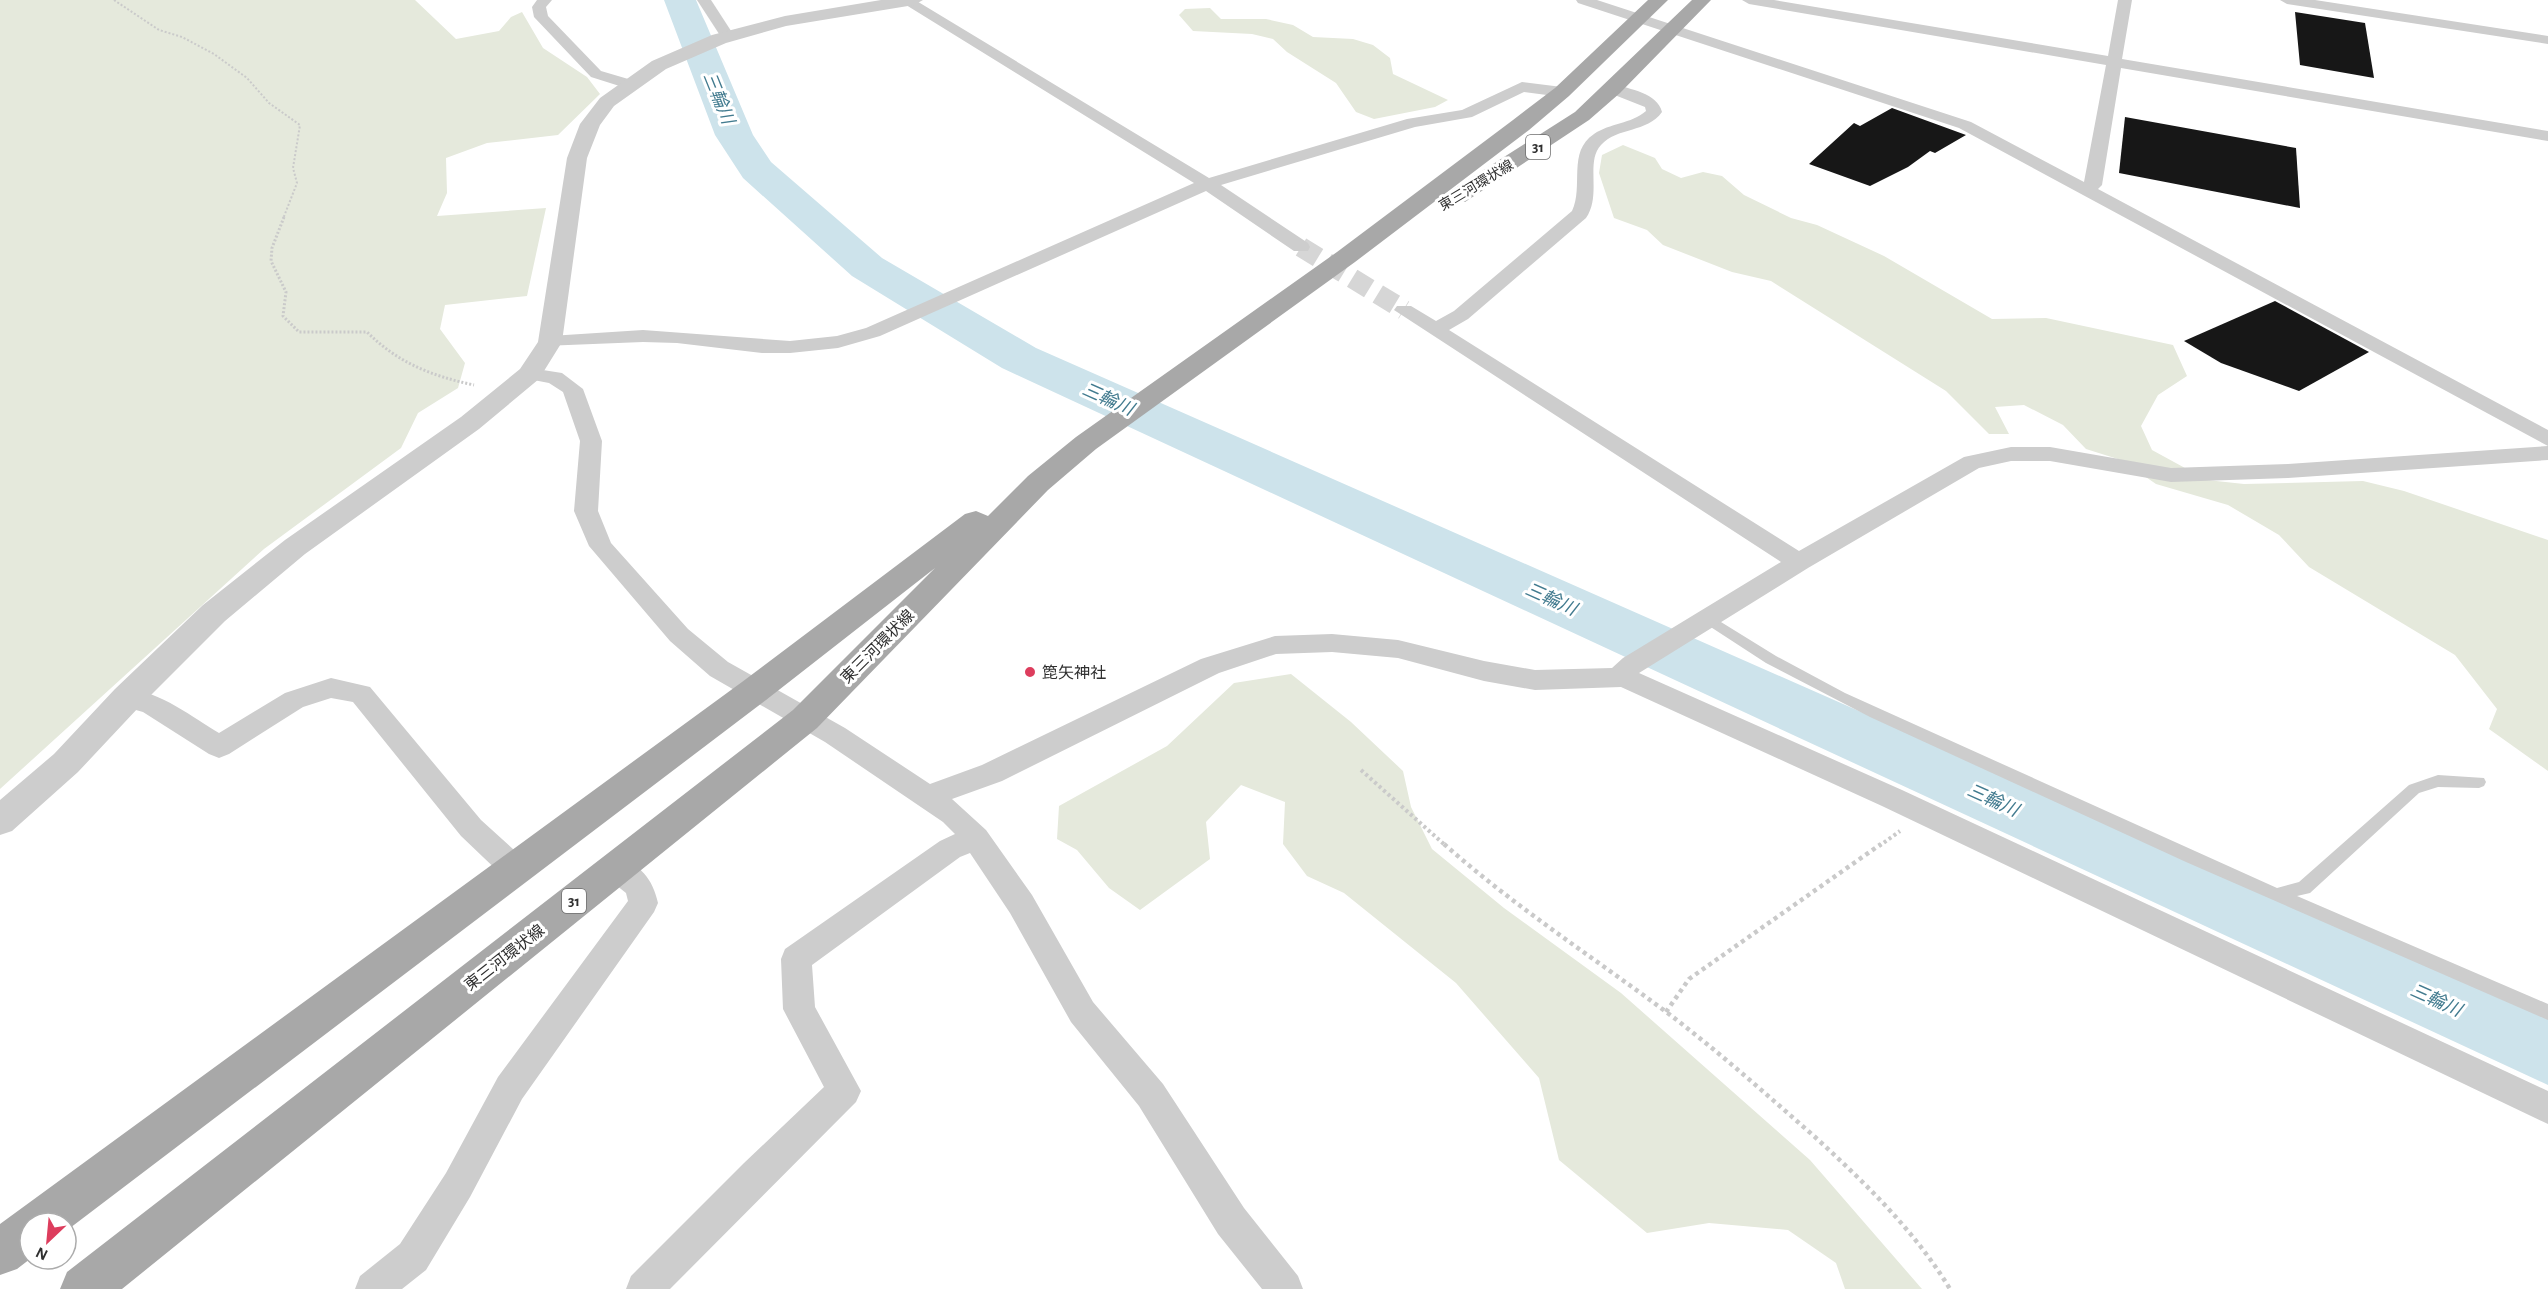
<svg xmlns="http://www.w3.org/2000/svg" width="2548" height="1289" font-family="'Alegreya Sans','Noto Sans JP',sans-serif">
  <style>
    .green { fill: #e5e9dc }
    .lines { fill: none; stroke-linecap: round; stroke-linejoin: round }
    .river { fill: #cde3eb; fill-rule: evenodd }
    .building { fill: #171717 }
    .minor-tunnel { stroke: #d6d6d6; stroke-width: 20; stroke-dasharray: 20 10; stroke-linecap: butt }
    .path-far3 { stroke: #cacaca; stroke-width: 2; stroke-dasharray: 2 2; stroke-linecap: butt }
    .path-far2 { stroke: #cacaca; stroke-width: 3; stroke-dasharray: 2 2; stroke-linecap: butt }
    .path-far1 { stroke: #cacaca; stroke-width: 4; stroke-dasharray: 3 3; stroke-linecap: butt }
    .path { stroke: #cacaca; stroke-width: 4.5; stroke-dasharray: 4 4; stroke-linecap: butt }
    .service { fill: #cdcdcd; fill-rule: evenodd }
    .minor { fill: #cdcdcd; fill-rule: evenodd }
    .tertiary { fill: #cdcdcd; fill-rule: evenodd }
    .primary { fill: #a8a8a8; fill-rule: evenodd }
    .poi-dot { fill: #dd3d5d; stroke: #fff; stroke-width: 2 }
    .labels { text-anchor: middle; stroke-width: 6; stroke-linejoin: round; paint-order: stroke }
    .far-street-label { font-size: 14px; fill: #303030; stroke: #fff }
    .shield { fill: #fff; stroke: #6e6e6e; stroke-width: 1.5 }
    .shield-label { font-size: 15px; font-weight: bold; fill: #303030 }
    .street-label { font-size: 16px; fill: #303030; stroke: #fff }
    .poi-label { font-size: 16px; fill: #303030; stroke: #fff; text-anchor: start }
    .water-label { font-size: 18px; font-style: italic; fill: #427b8f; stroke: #fff }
  </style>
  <rect width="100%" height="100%" fill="#fff"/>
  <g class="green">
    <path d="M0,0H415L456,39L499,31L511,17L522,12L543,48L587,77L600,94L558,135L487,143L446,158L447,193L437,216L546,208L527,296L445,305L440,329L465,363L458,388L418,413L401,448L264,549L0,789Z"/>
    <path d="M1210,8L1221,19H1266L1293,25L1313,37L1353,39L1373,45L1390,58L1393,74L1448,100L1435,107L1374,119L1356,112L1336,83L1287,52L1273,39L1252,34L1193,31L1179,15L1185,9Z"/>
    <path d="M1623,145L1655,158L1662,169L1681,178L1703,172L1722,176L1744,195L1791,218L1817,225L1884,256L1992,319L2046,318L2173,345L2187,376L2158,395L2141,426L2152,450L2207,480L2244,484L2363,481L2404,491L2548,540V771L2489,729L2497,709L2455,655L2309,567L2279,535L2228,505L2156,484L2121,460L2086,449L2063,425L2024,405L1995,407L2009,434H1989L1946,391L1771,281L1732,272L1663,245L1647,230L1614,218L1599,173L1602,155Z"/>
    <path d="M1291,674L1351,722L1403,771L1411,807L1432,849L1504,908L1621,993L1810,1160L1922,1289H1845L1836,1263L1788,1230L1709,1223L1647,1233L1559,1160L1539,1078L1456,983L1344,893L1307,876L1283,844L1285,802L1241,785L1206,822L1210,859L1140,910L1109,888L1077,850L1057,839L1059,806L1167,746L1234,683Z"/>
  </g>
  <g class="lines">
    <path class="river" d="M664,0H696L753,135L771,162L882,258L1036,348L2548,1015V1085L1002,368L852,276L743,178L715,135Z"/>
  </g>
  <g class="building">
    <path d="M2295,12L2365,23L2374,78L2300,65Z"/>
    <path d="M1892,108L1966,135L1935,153L1930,151L1908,167L1870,186L1809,164L1854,123L1860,126Z"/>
    <path d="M2125,117L2296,148L2300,208L2119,173Z"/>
    <path d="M2275,301L2369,352L2299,391L2221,363L2184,341Z"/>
  </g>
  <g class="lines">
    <path class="minor-tunnel" d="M1301,247L1404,310"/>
    <path class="path-far3" d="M114,0L159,30L182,37L214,54L247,78L269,103L300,125L293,168L297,183L283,219"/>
    <path class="path-far2" d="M284,217L272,248L271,261L286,292L283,316L299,332H367C398,363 432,376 474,385"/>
    <g class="path-far1">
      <path d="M1361,770L1446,846"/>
      <path d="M1879,846L1900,831"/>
    </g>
    <g class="path">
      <path d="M1444,844C1514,906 1591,956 1665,1011C1718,1051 1766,1094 1815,1137C1866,1184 1914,1230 1950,1289"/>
      <path d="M1666,1012L1689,979L1881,844"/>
    </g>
    <path class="service" d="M1708,614L1776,656L1845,693L2277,888L2299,882L2409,785L2438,775L2484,778L2486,782L2484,786L2479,788L2438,787L2419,793L2310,893L2297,896L2548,1004V1020L2186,862L1870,717L1766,663L1703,622L1701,619Z"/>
    <g class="minor">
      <path d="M537,0H552L546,7L548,16L601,71L635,81L637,84L635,87L629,89L591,77L534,17L532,7Z"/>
      <path d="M697,0H711L735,37L733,40H723Z"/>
      <path d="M898,0H915L1209,178L1407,119L1462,110L1522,82L1562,87L1570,92L1562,97L1524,92L1472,117L1415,127L1221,185L1308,243L1310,247L1308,251H1294L1206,191L880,336L838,348L790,353H762L677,343L643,342L543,346L540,342L543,338L550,336L643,330L790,341L837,336L866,328L1194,183Z"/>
      <path d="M1576,0H1597L1971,122L2084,182L2106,65L1749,4L1742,0H1774L2108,56L2118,0H2132L2122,59L2548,131V141L2121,68L2102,185L2098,189L2548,430V446L1959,128L1578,3Z"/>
      <path d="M2280,0H2315L2548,36V44L2287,4Z"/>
      <path d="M1613,84C1630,89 1657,93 1662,112C1647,133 1617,127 1601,145C1585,162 1602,195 1586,218L1468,319L1449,330L1799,551L1964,457L2011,447H2050L2171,468L2288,464L2548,446V460L2288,478L2171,482L2050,461H2011L1979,468L1808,568L1639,673L1902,790L2548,1091V1124L1882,806L1621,687L1535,690L1484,681L1398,658L1332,652L1276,654L1219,673L1002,781L952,799L986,830L1032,895L1093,1002L1163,1084L1244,1208L1298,1276L1303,1289H1262L1218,1234L1139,1106L1071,1022L1010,913L970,853L960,857L812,965L815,1007L861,1091L856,1102L670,1289H626L631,1276L744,1163L824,1087L783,1009L781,959L785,949L940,841L955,834L943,822L825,742L710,676L670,641L589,546L574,511L580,441L563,392L549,383L523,378L520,374L523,370L530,368L562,373L583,389L602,441L598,511L611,543L688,629L728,662L845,728L930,784L982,765L1201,659L1275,636L1332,634L1398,640L1484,661L1535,670L1612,668L1623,658L1781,562L1394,310L1397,306H1411L1436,321L1454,311L1572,211C1584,186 1567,152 1594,134C1610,123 1631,124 1646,111L1645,107L1607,92L1605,89L1607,86Z"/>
      <path d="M331,678L370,687L481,820L525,860L530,869L525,878L515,881L505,878L461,836L353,702L331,698L303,707L229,754L219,758L209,754L143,712L118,705L114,698L118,691C148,682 193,718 219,733L285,693Z"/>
      <path d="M616,856C640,864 653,879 658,903L654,912L522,1099L470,1197L426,1270L402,1289H355L360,1276L400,1244L446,1173L498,1077L628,901L626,893L606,877L601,868L606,859Z"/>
    </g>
    <path class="tertiary" d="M881,0H923L914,5L786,26L726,43L666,69L614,106L600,125L587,158L562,342L539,379L479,429L305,554L225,621L139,707L78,772L12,831L0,835V800L54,754L115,689L203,605L285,540L461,417L520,369L538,342L567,158L580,124L600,98L652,61L712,35L785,16Z"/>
    <g class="primary">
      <path d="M1648,0H1668L1569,96L1529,130L1355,262L1096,449L1048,490L817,728L122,1289H60L67,1272L793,710L935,568L766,700L66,1231V1223H30V1259L17,1269L0,1275V1224L742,682L965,514L976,511L988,516L1028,476L1076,437L1337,252L1513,120L1555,88Z"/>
      <path d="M1692,0H1711L1620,93L1589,120L1465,202H1449L1446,197L1449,192L1575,112Z"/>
    </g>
  </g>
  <circle class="poi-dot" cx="1030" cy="672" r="6"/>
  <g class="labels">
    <g class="far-street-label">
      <text transform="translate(1476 185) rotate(-31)" y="5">東三河環状線</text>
    </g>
    <g class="shield">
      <rect x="1526" y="135" width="24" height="24" rx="4.5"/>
      <rect x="562" y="889" width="24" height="24" rx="4.5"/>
    </g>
    <g class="shield-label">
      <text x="1538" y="152">31</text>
      <text x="574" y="906">31</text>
    </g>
    <g class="street-label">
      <text transform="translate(877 646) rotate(-45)" y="6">東三河環状線</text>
      <text transform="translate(504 957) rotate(-38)" y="6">東三河環状線</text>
    </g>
    <g class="poi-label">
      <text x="1042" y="678">箆矢神社</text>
    </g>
    <g class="water-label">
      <text transform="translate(719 98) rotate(68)" y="6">三輪川</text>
      <text transform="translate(1108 399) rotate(24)" y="6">三輪川</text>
      <text transform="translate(1551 599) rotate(24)" y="6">三輪川</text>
      <text transform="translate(1993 800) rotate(24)" y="6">三輪川</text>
      <text transform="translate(2436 1000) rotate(24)" y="6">三輪川</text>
    </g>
  </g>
  <g transform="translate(48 1241) rotate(206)"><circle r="28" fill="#ffffff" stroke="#acacac" stroke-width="1.5"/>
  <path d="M0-4.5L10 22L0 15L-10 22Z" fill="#dd3d5d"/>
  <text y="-9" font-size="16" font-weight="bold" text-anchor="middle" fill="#303030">N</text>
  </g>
</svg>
